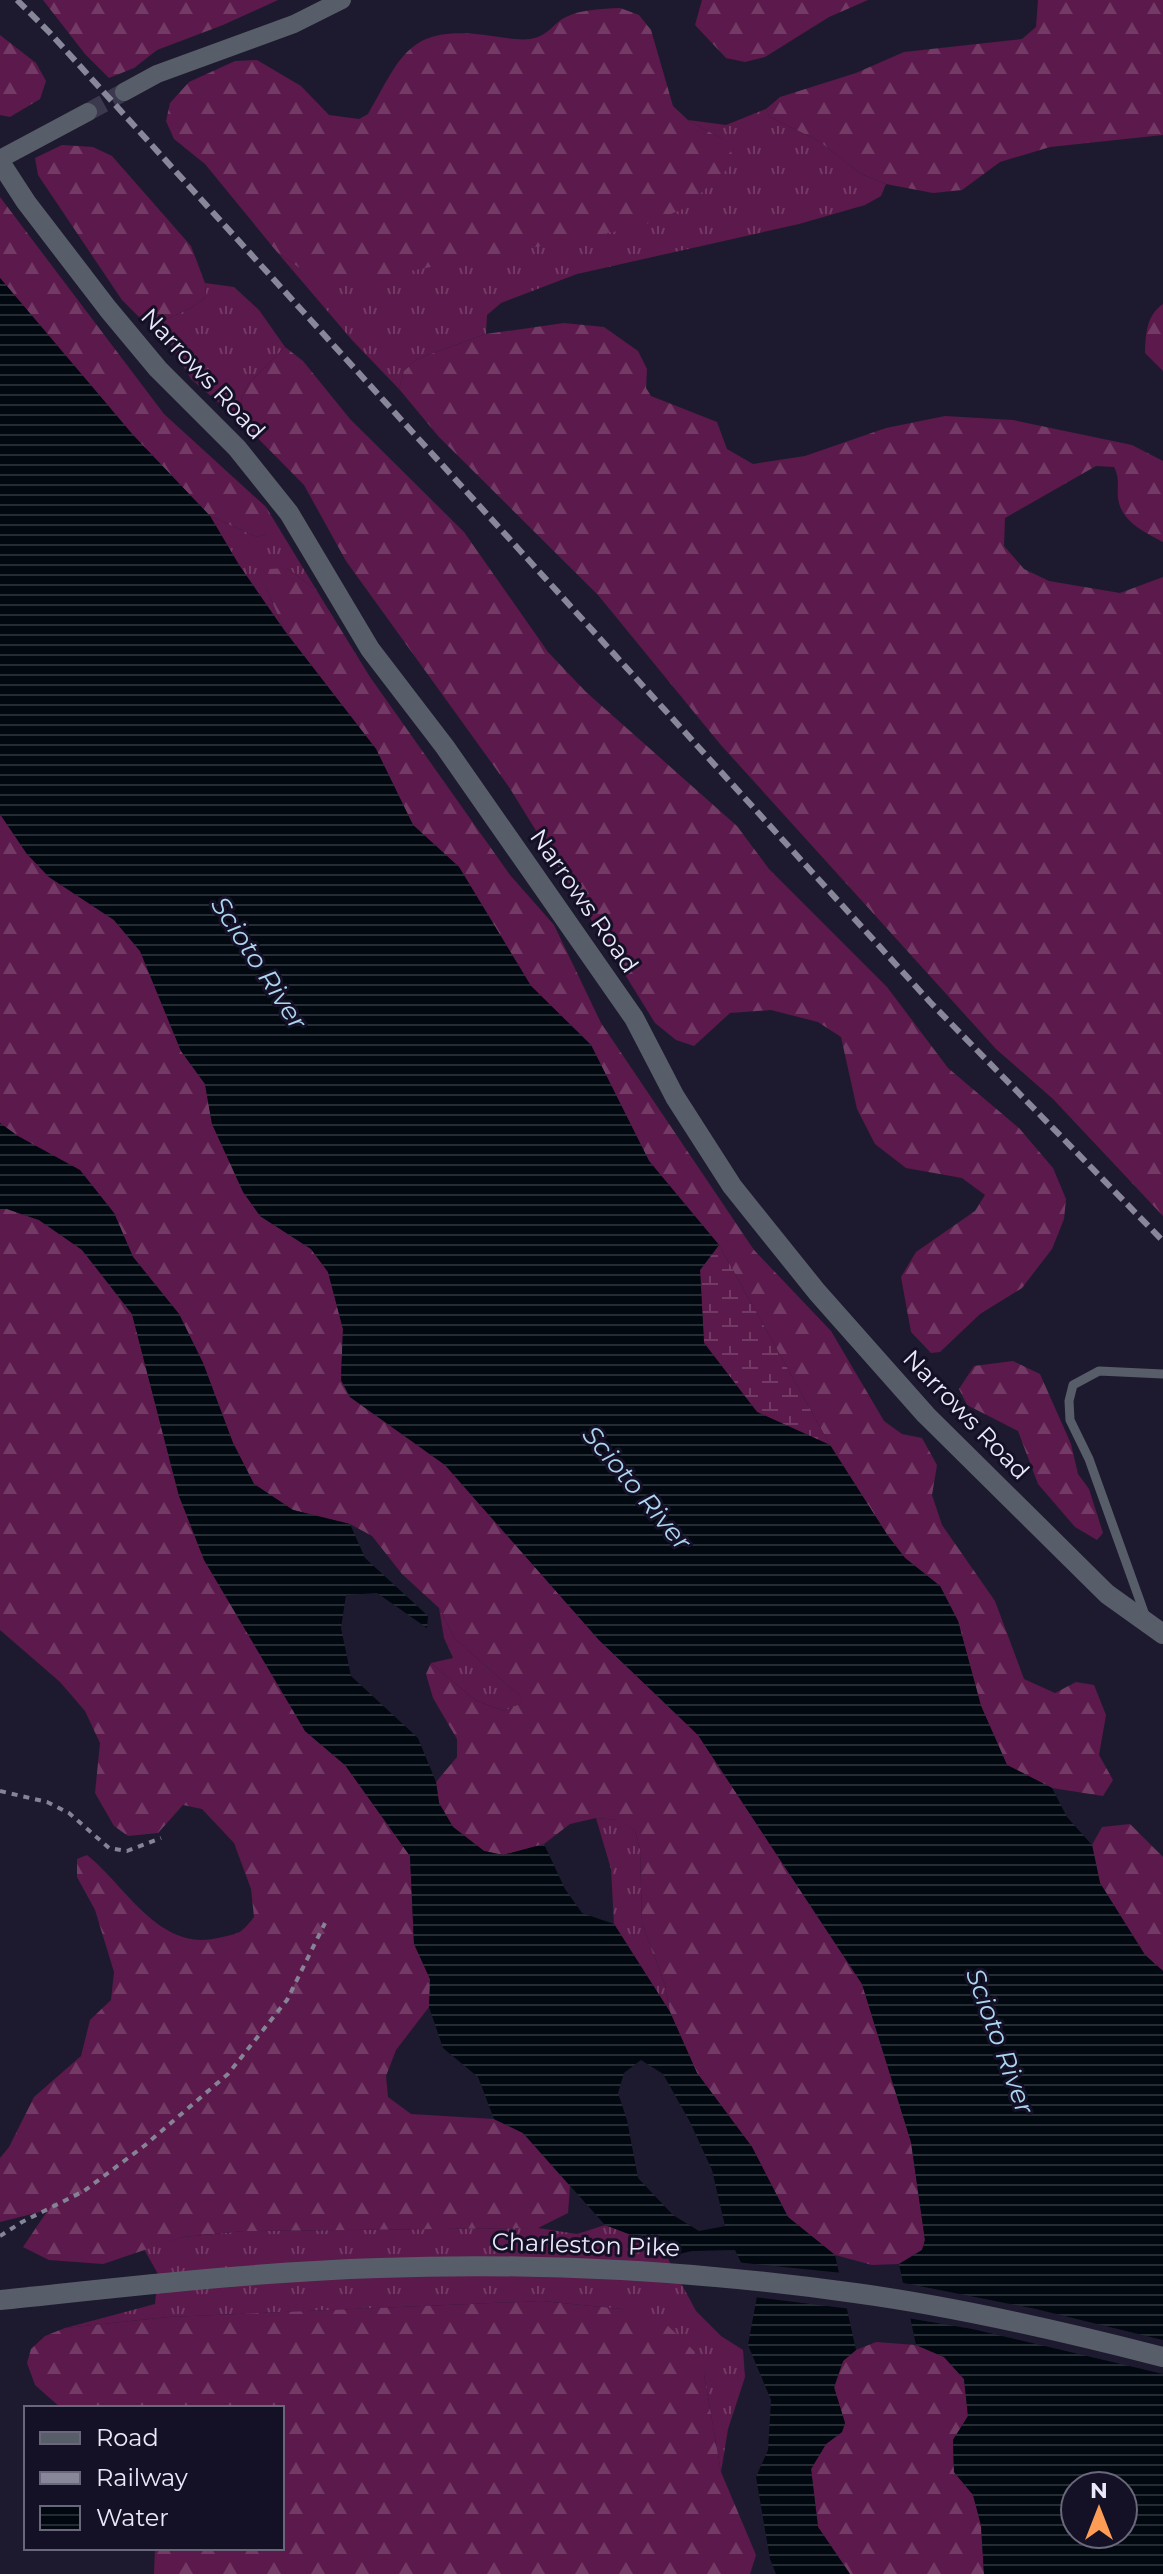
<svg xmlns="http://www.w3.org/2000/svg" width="1163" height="2574" font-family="Montserrat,sans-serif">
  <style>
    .grass { fill: url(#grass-tufts) }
    .forest { fill: url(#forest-firs) }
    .wetland { fill: url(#wetland-marsh) }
    .water { fill: url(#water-rules); fill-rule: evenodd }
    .pier { fill: #1d1a30 }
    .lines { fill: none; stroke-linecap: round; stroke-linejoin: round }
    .minor-tunnel { stroke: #3c394e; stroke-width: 18; stroke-dasharray: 18 9; stroke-linecap: butt }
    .path { stroke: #858396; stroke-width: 4; stroke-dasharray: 6 6; stroke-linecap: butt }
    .service { stroke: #585e69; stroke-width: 9 }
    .minor { stroke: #585e69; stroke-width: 18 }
    .tertiary { stroke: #585e69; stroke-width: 20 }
    .rail { stroke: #888699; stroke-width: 6; stroke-dasharray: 12 6; stroke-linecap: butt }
    .labels { text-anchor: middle; stroke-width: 6; stroke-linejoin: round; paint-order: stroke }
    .street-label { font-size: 24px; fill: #eae9f9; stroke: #141026 }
    .water-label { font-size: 26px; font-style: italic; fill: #acd5f0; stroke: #141026 }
  </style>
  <defs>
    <pattern id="grass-tufts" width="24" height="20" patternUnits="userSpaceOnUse" patternTransform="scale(2)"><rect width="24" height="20" fill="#5c194b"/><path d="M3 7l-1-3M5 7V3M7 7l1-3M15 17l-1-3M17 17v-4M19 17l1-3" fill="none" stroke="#743a66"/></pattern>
    <pattern id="forest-firs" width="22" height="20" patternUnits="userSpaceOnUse" patternTransform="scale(2)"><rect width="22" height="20" fill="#5c194b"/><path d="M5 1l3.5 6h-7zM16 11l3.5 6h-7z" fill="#743a66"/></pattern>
    <pattern id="wetland-marsh" width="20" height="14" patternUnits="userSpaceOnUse" patternTransform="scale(2)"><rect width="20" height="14" fill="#5c194b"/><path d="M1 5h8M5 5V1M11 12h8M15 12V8" fill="none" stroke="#743a66"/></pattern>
    <pattern id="water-rules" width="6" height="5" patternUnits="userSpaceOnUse" patternTransform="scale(2)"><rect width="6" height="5" fill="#01080f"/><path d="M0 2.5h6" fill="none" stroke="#262c33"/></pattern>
  </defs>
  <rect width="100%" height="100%" fill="#1d1a30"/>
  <g class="grass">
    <path d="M766,109L770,117L819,141L861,174L886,184L881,196L865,205L799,224L577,274L501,303L487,315L486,334L417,359L404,371L399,389L352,340L277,252L301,269L722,139L688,120L726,125Z"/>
    <path d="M205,283L234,287L259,310L285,347L248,384L241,400L245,425L191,379L158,323L191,308L206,297Z"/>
    <path d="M266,507L317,591L287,568L266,587L284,630L239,565L210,516L257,537L266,534Z"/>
    <path d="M439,1608L455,1639L519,1695L523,1703L504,1711L475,1700L431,1663L453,1658L444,1638Z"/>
    <path d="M596,1818L619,1820L635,1831L640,1849L642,1923L665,1985L670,2012L614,1924L611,1869Z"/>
    <path d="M605,2225L634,2236L667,2257L696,2311L721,2336L743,2350L745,2377L728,2429L721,2472L704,2374L622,2309L542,2301L168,2317L65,2328L155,2304L158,2274L144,2249L183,2237L244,2231L538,2228L577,2234Z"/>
  </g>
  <g class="forest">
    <path d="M43,0H278L223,25L157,50L134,68L109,78L85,54Z"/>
    <path d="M702,0H868L829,17L765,57L745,62L726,58L695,25Z"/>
    <path d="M1038,0H1163V135L1050,147L1000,162L962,190L933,193L886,184L861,174L819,141L770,117L766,109L780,97L856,73L904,52L1022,39L1036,27Z"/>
    <path d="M620,8L639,15L651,30L673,106L688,120L722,139L733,155L732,165L683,209L639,227L363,280L336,281L301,269L277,252L205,164L174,139L166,121L170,103L189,82L235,61L257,60L301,86L329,115L359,119L368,114C398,63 406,27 475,34C492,35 514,41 530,39C549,36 552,24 566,17C583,9 601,9 620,8Z"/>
    <path d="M0,35L36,63L46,81L40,99L10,117L0,115Z"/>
    <path d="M62,145L93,147L112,156L191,246L205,283L206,297L191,308L158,323L141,319L122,300L38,175L35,158Z"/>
    <path d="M0,197L164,414L266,507V534L257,537L210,516L133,435L0,278Z"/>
    <path d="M1163,304V371L1145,353C1146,333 1146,316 1163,304Z"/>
    <path d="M564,323L604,327L638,351L647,369L646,388L651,396L717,422L727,449L753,464L805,456L886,428L945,416L1013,420L1132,445L1163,461V542C1145,532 1121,522 1118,498C1117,487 1120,477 1114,467L1096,466L1005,518L1004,546L1024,569L1049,581L1120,593L1163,577V1216L1053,1099L996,1049L720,744L598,595L439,437L399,389L404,371L417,359L486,334Z"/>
    <path d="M285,347L303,361L350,419L464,532L548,652L586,692L737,826L769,869L887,987L948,1068L1019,1128L1053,1168L1066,1199L1064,1219L1052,1249L1022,1288L980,1314L940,1352L931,1353L911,1332L901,1277L916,1252L975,1211L985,1195L962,1178L906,1168L875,1144L857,1109L841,1037L818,1022L771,1010L730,1013L694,1046L676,1040L655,1023L509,787L346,561L304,485L245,425L241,400L248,384Z"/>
    <path d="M287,568L317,591L370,677L510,875L554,925L601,1023L754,1250L831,1331L884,1421L902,1434L922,1438L937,1465L932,1495L942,1525L995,1601L1024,1679L1055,1693L1076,1682L1094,1685L1106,1715L1099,1755L1113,1780L1103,1796L1052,1788L1007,1765L981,1706L958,1621L940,1586L905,1558L888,1536L830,1445L719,1245L649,1161L591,1045L531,986L459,867L413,825L376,749L284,630L266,587L269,569Z"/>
    <path d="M0,814L27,854L49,877L114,920L140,951L181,1051L205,1084L212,1124L260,1216L311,1249L328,1272L343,1329L341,1380L350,1397L445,1465L599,1640L698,1735L862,1984L911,2142L925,2240L922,2250L899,2264L872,2265L835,2255L788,2217L752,2147L697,2073L670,2012L665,1985L642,1923L640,1849L635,1831L618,1820L596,1818L570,1824L544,1844L503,1855L484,1851L453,1827L439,1803L436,1782L457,1757V1739L433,1698L426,1674L431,1663L475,1700L504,1711L522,1703L519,1695L455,1639L439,1608L402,1574L372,1536L350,1524L293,1510L254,1484L233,1443L203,1363L179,1314L133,1257L114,1213L0,1123Z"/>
    <path d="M0,1209H7L39,1220L83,1250L132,1314L179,1496L305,1731L345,1765L410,1856L414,1943L430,1979L431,1998L429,2007L396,2050L386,2076L388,2097L411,2114L494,2119L523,2133L570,2186L568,2213L538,2228L244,2231L183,2237L103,2264L49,2260L23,2247L48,2210L0,2222V2158L9,2147L34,2097L81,2056L90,2020L111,2000L114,1972L95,1910L77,1877V1859L87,1855C126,1886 159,1952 218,1938C239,1933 240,1935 254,1917L251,1889L234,1843L202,1809L183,1805L158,1833L128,1836L114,1826L95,1793L100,1743L85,1711L60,1682L0,1630Z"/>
    <path d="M1013,1361L1040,1374L1071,1444L1078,1474L1089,1489L1103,1533L1097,1540L1075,1527L1038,1484L1018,1431L967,1405L959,1389L974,1366Z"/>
    <path d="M1130,1824L1163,1857V1971L1145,1955L1100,1883L1092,1845L1102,1827Z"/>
    <path d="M542,2301L622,2309L668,2326L694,2351L704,2374L721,2472L756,2555L750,2574H154L155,2548H282V2408H61L35,2385L27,2363L31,2349L45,2336L65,2328L168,2317Z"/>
    <path d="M876,2342L916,2345L944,2357L964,2379L968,2416L953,2440L954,2472L973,2495L981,2525L984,2574H850L818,2527L811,2469L826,2444L842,2432L845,2423L834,2388L843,2361L856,2350Z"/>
  </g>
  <path class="wetland" d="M719,1245L830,1445L757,1412L704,1343L700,1270Z"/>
  <g class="water">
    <path d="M0,278L133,435L210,516L239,565L284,630L376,749L413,825L459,867L531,986L591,1045L649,1161L719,1245L700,1270L704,1343L757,1412L830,1445L888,1536L905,1558L940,1586L958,1621L981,1706L1007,1765L1052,1788L1067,1817L1092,1845L1100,1883L1145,1955L1163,1971V2574H984L981,2525L973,2495L954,2472L953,2440L968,2416L964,2379L944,2357L916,2345L899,2264L922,2250L925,2240L911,2142L862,1984L698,1735L599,1640L445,1465L350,1397L341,1380L343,1329L328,1272L311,1249L260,1216L243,1192L212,1124L205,1084L181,1051L140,951L114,920L49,877L27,854L0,814ZM1075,2486H1123V2534H1075Z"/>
    <path d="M0,1123L18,1136L80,1170L114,1213L133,1257L179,1314L203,1363L233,1443L254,1484L293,1510L350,1524L365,1558L428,1616L427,1628L377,1593L346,1595L341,1628L351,1676L418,1738L436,1782L439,1803L453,1827L484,1851L503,1855L544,1844L565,1889L582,1913L614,1924L670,2012L697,2073L752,2147L788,2217L835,2255L856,2350L843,2361L834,2387L845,2423L842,2432L826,2444L811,2469L818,2527L850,2574H776L770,2559L756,2477L768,2450L771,2400L748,2345L757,2296L735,2250L692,2251L667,2257L634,2236L605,2225L523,2133L494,2119L478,2077L443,2048L429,2007L430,1979L414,1944L410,1856L345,1765L305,1731L204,1560L179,1496L132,1314L82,1250L39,1220L7,1209H0ZM641,2060L663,2074L690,2122L712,2170L725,2226L699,2231L673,2215L638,2178L627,2120L618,2093L624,2073Z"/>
  </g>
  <g class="pier">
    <path d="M736,2262L843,2273L851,2309L753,2297Z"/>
    <path d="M899,2282L1036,2309L1163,2340V2374L972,2329L907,2318Z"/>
  </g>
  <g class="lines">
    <path class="minor-tunnel" d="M88,112L124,92"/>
    <g class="path">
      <path d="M0,1791L47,1802L69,1813L109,1848L127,1851L161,1838"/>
      <path d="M0,2236L22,2222L84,2191L144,2146L228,2074L287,2000L325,1923"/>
    </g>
    <path class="service" d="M1145,1615L1089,1459L1070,1420L1069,1401L1073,1385L1099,1371L1163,1374"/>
    <g class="minor">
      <path d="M124,92L157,74L294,24L342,0"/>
      <path d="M0,159L88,112"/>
    </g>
    <g class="tertiary">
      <path d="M0,162L26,202L108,309L158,369L237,448L289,513L370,649L445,747L634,1018L675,1097L732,1186L817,1292L926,1415L1107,1594L1163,1634"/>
      <path d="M0,2300C126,2287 252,2272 379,2268C538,2262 698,2271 855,2293C959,2307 1062,2331 1163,2357"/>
    </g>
    <path class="rail" d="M17,0L50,33L930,1002L1163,1241"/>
  </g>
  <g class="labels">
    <g class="street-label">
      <text transform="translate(203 374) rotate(47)" y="8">Narrows Road</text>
      <text transform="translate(584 901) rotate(55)" y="8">Narrows Road</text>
      <text transform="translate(966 1415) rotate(46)" y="8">Narrows Road</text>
      <text transform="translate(586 2245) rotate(2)" y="8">Charleston Pike</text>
    </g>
    <g class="water-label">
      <text transform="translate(259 963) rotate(57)" y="9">Scioto River</text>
      <text transform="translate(637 1488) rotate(50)" y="9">Scioto River</text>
      <text transform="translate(1000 2041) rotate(70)" y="9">Scioto River</text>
    </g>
  </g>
  <rect x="24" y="2406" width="260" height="144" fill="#141026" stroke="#6a677a" stroke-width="2"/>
  <rect x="40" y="2432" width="40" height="12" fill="#585e69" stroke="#6a677a" stroke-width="2"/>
  <text x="96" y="2446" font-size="24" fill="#eae9f9">Road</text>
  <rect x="40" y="2472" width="40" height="12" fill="#888699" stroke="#6a677a" stroke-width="2"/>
  <text x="96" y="2486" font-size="24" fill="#eae9f9">Railway</text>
  <rect x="40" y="2506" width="40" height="24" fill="url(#water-rules)" stroke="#6a677a" stroke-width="2"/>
  <text x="96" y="2526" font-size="24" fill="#eae9f9">Water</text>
  <g transform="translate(1099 2510)"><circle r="38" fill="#141026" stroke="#6a677a" stroke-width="2"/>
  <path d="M0-6L14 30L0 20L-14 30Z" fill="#fd9c55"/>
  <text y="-12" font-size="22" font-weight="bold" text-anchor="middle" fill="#eae9f9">N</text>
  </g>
</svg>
